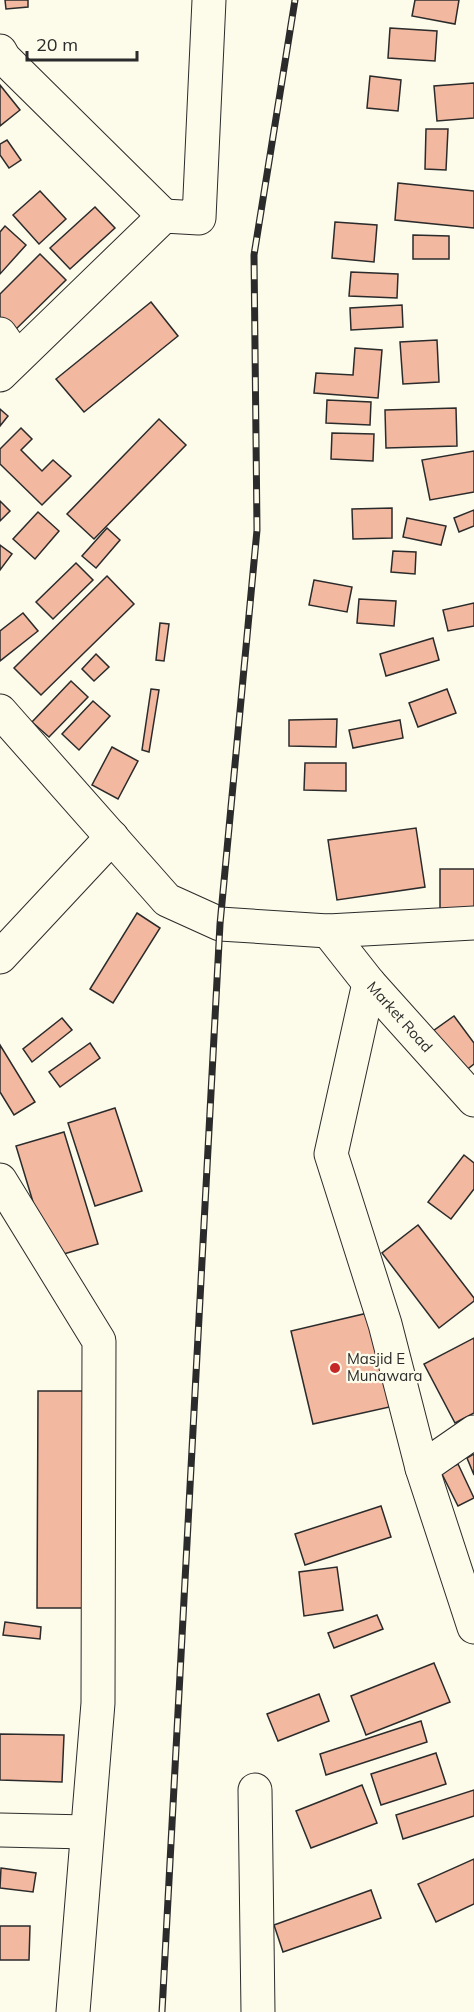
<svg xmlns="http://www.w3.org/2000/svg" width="474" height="2012" font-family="Mulish,sans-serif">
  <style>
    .building { fill: #f2b8a0; stroke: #2b2b2b; stroke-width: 1.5 }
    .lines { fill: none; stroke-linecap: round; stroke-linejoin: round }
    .minor-casing { stroke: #2b2b2b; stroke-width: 35 }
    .tertiary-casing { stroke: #2b2b2b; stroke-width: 35 }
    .trunk-casing { stroke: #2b2b2b; stroke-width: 35 }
    .minor { stroke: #fdfbea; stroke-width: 33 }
    .tertiary { stroke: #fdfbea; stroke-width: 33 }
    .trunk { stroke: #fdfbea; stroke-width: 33 }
    .rail-casing { stroke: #2b2b2b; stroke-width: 7 }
    .rail { stroke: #fdfbea; stroke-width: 4.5; stroke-dasharray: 14; stroke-linecap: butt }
    .poi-dot { fill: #c62828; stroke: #fdfbea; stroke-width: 2 }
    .labels { text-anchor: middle; stroke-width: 4.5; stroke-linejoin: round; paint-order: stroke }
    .street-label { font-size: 15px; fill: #2b2b2b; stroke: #fdfbea }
    .poi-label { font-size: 15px; fill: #2b2b2b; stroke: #fdfbea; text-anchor: start }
  </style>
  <rect width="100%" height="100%" fill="#fdfbea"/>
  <g class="building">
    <path d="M5,0H28V7L6,9Z"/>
    <path d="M415,0H459L455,24L412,16Z"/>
    <path d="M390,28L437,31L435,61L388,58Z"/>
    <path d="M370,76L401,80L398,111L367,108Z"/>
    <path d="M474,83V118L437,121L434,86Z"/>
    <path d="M0,85L20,110L0,126Z"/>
    <path d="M426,129H448L446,170L425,169Z"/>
    <path d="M7,140L21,160L9,168L0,155V144Z"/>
    <path d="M398,183L474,191V228L395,220Z"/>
    <path d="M40,191L66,219L39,244L13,215Z"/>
    <path d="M95,207L115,228L70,269L50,248Z"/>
    <path d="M335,222L377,225L374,262L332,258Z"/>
    <path d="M5,226L26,245L0,274V232Z"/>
    <path d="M413,235L449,236V259H413Z"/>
    <path d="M40,254L66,280L12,333L0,320V294Z"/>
    <path d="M351,272L398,274L397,298L349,296Z"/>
    <path d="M151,302L178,336L84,412L56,379Z"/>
    <path d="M402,305L403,327L351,330L350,308Z"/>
    <path d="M437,340L439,382L403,384L400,342Z"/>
    <path d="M355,348L382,350L378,398L314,393L316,373L353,375Z"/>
    <path d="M327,400L371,402L370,425L326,423Z"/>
    <path d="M456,408L457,446L386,448L385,410Z"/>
    <path d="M0,409L8,416L0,426Z"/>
    <path d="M159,419L186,445L94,539L67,514Z"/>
    <path d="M21,428L32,439L21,450L42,471L53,460L71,476L42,505L0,464V449Z"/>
    <path d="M332,433L374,434L373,461L331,459Z"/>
    <path d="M474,451V492L430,500L422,460Z"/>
    <path d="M0,501L10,511L0,521Z"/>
    <path d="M392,508V538L353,539L352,509Z"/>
    <path d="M474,510V526L459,532L454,518Z"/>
    <path d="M38,512L59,531L35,559L13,539Z"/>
    <path d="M407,518L446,526L441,545L403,537Z"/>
    <path d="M107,528L120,540L96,568L82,556Z"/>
    <path d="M0,545L12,554L0,570Z"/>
    <path d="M393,551L416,552L415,574L391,572Z"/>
    <path d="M76,563L93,580L53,619L36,602Z"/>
    <path d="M107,576L134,604L41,695L14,668Z"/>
    <path d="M314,580L352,587L347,612L309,605Z"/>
    <path d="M359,599L396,601L394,626L357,623Z"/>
    <path d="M474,603V626L448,631L443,610Z"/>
    <path d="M23,613L38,631L0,661V631Z"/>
    <path d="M160,623L169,624L164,661L156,660Z"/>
    <path d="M433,638L439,660L386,676L380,654Z"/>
    <path d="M96,654L109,667L94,681L82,669Z"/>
    <path d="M71,681L88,697L49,737L32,722Z"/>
    <path d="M151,689L159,690L149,752L142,750Z"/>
    <path d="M447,689L456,713L418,727L409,703Z"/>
    <path d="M93,701L110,716L79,750L62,734Z"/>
    <path d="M337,719L336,747L289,746V720Z"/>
    <path d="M400,720L403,738L353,748L349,730Z"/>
    <path d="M112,747L138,761L118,799L92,785Z"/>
    <path d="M305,763H346V791L304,790Z"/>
    <path d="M416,828L425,887L337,900L328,840Z"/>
    <rect x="440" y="869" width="34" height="40"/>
    <path d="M137,913L160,928L113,1003L90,989Z"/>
    <path d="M454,1016L474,1043V1064L456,1078L426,1036Z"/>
    <path d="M62,1018L72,1030L32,1062L23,1049Z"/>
    <path d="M90,1043L100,1058L60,1087L49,1072Z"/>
    <path d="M0,1045L35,1102L14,1115L0,1092Z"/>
    <path d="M115,1108L142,1191L95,1206L68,1123Z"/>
    <path d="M64,1132L98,1244L50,1258L16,1146Z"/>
    <path d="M464,1155L474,1163V1189L451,1219L428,1202Z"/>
    <path d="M418,1225L474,1298V1301L439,1328L382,1253Z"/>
    <path d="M372,1312L394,1406L313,1424L291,1331Z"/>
    <path d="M474,1338V1413L455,1423L424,1364Z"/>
    <path d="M38,1391H93L91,1608H37Z"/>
    <path d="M474,1454V1475L467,1458Z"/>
    <path d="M458,1464L474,1498L458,1506L441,1472Z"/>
    <path d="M381,1506L391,1537L305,1565L295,1534Z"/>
    <path d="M337,1567L343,1610L304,1616L299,1572Z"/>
    <path d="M377,1615L383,1629L334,1648L328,1633Z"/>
    <path d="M5,1622L41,1627L40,1639L3,1635Z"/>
    <path d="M434,1663L450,1702L366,1735L351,1696Z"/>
    <path d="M319,1694L329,1721L278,1741L267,1714Z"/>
    <path d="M421,1721L427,1742L326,1775L320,1754Z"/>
    <path d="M0,1734L64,1735L62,1782L0,1780Z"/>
    <path d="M436,1753L446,1784L381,1805L371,1774Z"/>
    <path d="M362,1785L377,1823L311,1848L296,1811Z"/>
    <path d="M474,1790V1816L403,1839L396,1815Z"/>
    <path d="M474,1859V1904L436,1922L418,1884Z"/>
    <path d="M1,1868L36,1873L33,1892L0,1888Z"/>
    <path d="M371,1890L381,1918L283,1952L274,1925Z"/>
    <path d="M0,1926H30L29,1960H0Z"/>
  </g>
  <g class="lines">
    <g class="minor-casing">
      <g id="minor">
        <path d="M0,51L4,58L164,216"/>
        <path d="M0,334L17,358"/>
        <path d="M0,375L164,216L199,218L209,0"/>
        <path d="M369,983L331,1154L385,1324L422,1468L474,1627"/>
        <path d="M422,1468L474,1432"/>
        <path d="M255,1790L258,2012"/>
        <path d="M0,1830L87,1832"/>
      </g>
    </g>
    <g class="tertiary-casing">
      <g id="tertiary">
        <path id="s1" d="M328,931L369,983L474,1100"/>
        <path d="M0,957L112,837"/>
        <path d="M0,1180L99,1341L98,1703L73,2012"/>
      </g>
    </g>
    <g class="trunk-casing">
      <path id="trunk" d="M0,711L167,900L220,924L328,931L474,923"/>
    </g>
    <use href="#minor" class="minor"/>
    <use href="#tertiary" class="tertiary"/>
    <use href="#trunk" class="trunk"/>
    <g class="rail-casing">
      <path id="rail" d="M162,2012L220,924L257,530L254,255L295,0"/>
    </g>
    <use href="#rail" class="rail"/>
  </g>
  <circle class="poi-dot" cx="335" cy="1368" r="6"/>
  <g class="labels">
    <g class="street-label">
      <text dy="5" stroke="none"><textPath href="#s1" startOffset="112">Market Road</textPath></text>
    </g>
    <g class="poi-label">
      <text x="347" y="1364">Masjid E<tspan x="347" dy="17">Munawara</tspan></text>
    </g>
  </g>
  <path d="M27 51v9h110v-9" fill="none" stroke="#2b2b2b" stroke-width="3"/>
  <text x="36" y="51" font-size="18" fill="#2b2b2b" stroke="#fdfbea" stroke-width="4.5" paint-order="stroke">20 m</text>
</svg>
